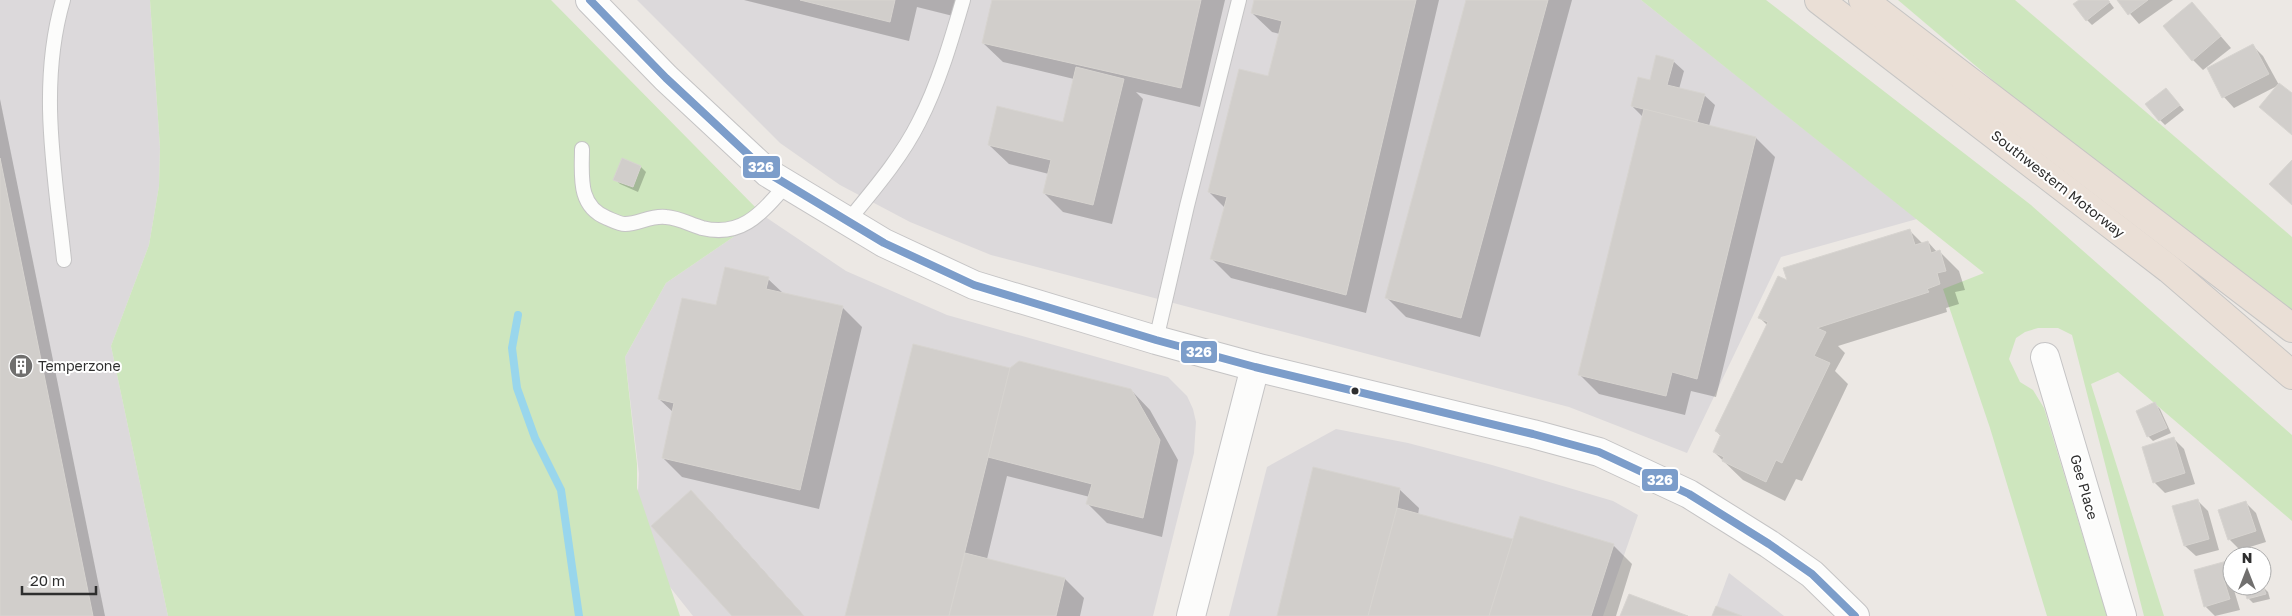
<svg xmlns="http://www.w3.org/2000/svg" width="2292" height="616" font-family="'Golos Text',sans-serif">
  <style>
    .industrial { fill: #dcd9db }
    .green { fill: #cee6be }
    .shadow { fill: #0003 }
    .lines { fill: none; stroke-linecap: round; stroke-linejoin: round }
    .stream { stroke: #99d6ec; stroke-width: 8 }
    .building { fill: #d1cecb; stroke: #d7d4d0 }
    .lane-casing { stroke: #c5c4c5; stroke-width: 16 }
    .street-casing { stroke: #c5c4c5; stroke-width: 30 }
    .secondary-casing { stroke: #c5c4c5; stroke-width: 30 }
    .highway-casing { stroke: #c6c5c4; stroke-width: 30 }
    .lane { stroke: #fcfcfb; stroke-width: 14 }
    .street { stroke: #fcfcfb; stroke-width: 28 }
    .secondary { stroke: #fcfcfb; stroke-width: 28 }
    .highway { stroke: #eadfd6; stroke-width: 28 }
    .bus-1-casing { stroke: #fff; stroke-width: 11 }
    .bus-1 { stroke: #7c9dca; stroke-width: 8 }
    .bus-dot { fill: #2e2e2e; stroke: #fff; stroke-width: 2 }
    .labels { text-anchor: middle; stroke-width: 4; stroke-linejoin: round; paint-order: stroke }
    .street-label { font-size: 14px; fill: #2e2e2e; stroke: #fff }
    .poi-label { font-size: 14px; fill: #2e2e2e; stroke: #fff; text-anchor: start }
    .line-badge { stroke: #fff; stroke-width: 2 }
    .badge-label { font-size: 14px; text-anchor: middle; font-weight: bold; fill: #fff }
  </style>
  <rect width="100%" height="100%" fill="#ece8e4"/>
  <g class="industrial">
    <path d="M0,0H150L160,148L159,186L149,245L111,346L168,616H0Z"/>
    <path d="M637,0H1641L1917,219L1781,257L1687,453L1569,407L991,255L910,222L840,185L780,143Z"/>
    <path d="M764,216L846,271L947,315L1168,377L1187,396L1193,409L1196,422L1194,453L1153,616H693L635,543L639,474L625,357L666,283Z"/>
    <path d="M1336,429L1408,443L1492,465L1613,501L1638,515L1603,616H1229L1267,467Z"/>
    <path d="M1729,573L1784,616H1713Z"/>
  </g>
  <g class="green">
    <path d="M150,0H551L764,216L666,283L625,357L637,464V488L680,616H168L111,346L149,245L159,186L160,148Z"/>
    <path d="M1641,0H1766L2031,205L2292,435V521L2118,372L2091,384L2164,616H2144L2072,335L2058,328H2038L2025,332L2016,338L2009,359L2020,382L2033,390L2044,408L2107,616H2047L1990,428L1943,289L1984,273Z"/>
    <path d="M1898,0H2015L2292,237V334Z"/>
  </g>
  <g class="shadow">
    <path d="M744,0H961L957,17L917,7L909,41Z"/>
    <path d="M993,0H1225L1200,107L1136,92L1143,99L1112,224L1063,212L1044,193L1049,174L1009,164L989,145L1064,123L1074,79L1003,62L983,43Z"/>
    <path d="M1256,0H1439L1366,313L1231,278L1212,259L1225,208L1209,192L1269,78L1280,34L1272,32L1252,13Z"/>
    <path d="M1467,0H1572L1480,337L1406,317L1386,297Z"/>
    <path d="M2081,0H2108L2114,8L2092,25L2087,20Z"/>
    <path d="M2118,0H2173L2139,24Z"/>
    <path d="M2192,3L2231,48L2203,70L2193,60Z"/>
    <path d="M2253,46L2263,56L2279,85L2234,108L2224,97L2209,68Z"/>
    <path d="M1673,61L1684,71L1679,89L1704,95L1715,105L1709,126L1756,138L1775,157L1716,397L1691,391L1685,415L1599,394L1580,375L1643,117L1632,106L1651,82Z"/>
    <path d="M2166,89L2184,110L2165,125L2160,120Z"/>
    <path d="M0,99L105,616H0Z"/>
    <path d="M641,167L646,172L638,192L620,184L615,179Z"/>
    <path d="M1910,231L1923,244L1928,242L1937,252H1940L1959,271L1965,290L1955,292L1959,304L1946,308L1947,312L1838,346L1845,353L1835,371L1848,384L1802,481L1796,479L1785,501L1743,480L1714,452L1721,436L1716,431L1767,325L1759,317L1789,282Z"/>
    <path d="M768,279L784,294L842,307L862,327L819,509L682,477L663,458L674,413L659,399L717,307Z"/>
    <path d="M1010,369L1131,390L1150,410L1178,460L1162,537L1107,523L1088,504L1090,497L1007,476L987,559L1065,579L1084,598L1080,616H847Z"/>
    <path d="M2155,404L2160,409L2171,433L2153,441L2148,436Z"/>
    <path d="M2174,439L2184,449L2195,484L2165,493L2154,482Z"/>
    <path d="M1399,489L1419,508L1418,515L1514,541L1613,545L1632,564L1616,616H1279Z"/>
    <path d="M691,492L710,511L804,616H733Z"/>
    <path d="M2197,500L2208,511L2219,550L2196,556L2185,546L2174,507Z"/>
    <path d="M2245,502L2256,513L2266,542L2240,550L2229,539Z"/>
    <path d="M2227,562L2232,567V573H2230L2232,586H2242V588L2234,590L2240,610L2215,616L2205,606Z"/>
    <path d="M2263,587L2268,592L2270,599L2253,603L2248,598Z"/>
  </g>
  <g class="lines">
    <path class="stream" d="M518,315L512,348L517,388L535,438L561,490L579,616"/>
  </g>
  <g class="building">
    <path d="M800,0H895L890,22Z"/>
    <path d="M992,0H1201L1181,88L982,43Z"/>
    <path d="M1254,0H1416L1346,295L1210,259L1227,197L1208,192L1239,69L1268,76L1282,21L1251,13Z"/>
    <path d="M1466,0H1548L1461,318L1385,298Z"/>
    <path d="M2079,0H2108L2110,2L2086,21L2073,4Z"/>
    <path d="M2117,0H2148L2128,15Z"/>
    <path d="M2192,2L2221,36L2192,61L2163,26Z"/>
    <path d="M2253,44L2269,74L2222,98L2207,68Z"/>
    <path d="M1656,55L1674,60L1667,85L1705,94L1697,122L1631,106L1638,77L1650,80Z"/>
    <path d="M1076,67L1124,79L1093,205L1043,193L1051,160L988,145L997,106L1063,122Z"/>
    <path d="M2279,83L2292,93V135L2259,107Z"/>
    <path d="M2166,88L2180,105L2159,121L2145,104Z"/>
    <path d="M1644,109L1756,137L1697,379L1672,372L1666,396L1578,375Z"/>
    <path d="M0,158L37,340L93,616H0Z"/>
    <path d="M622,158L641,166L633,187L613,180Z"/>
    <path d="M2292,160V205L2269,184Z"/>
    <path d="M1910,229L1915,245L1928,241L1931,253L1940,250L1946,271L1937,273L1940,284L1927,289L1929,292L1817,328L1826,332L1814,356L1830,363L1782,463L1776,460L1766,482L1722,461L1724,457L1713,452L1721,434L1715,431L1768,322L1758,318L1778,276L1787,280L1783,268Z"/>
    <path d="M725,267L769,277L766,289L843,306L800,490L662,458L674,403L658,399L682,298L716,305Z"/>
    <path d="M913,344L1010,368L949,616H845Z"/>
    <path d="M1019,361L1131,389L1160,440L1143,518L1086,504L1092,484L988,457L1010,368Z"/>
    <path d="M2155,402L2167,428L2147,437L2136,411Z"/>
    <path d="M2174,437L2185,473L2153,483L2142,447Z"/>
    <path d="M1313,467L1400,488L1397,508L1368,616H1277Z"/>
    <path d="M691,490L804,616H732L651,526Z"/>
    <path d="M2198,499L2209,539L2184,546L2172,506Z"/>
    <path d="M2246,501L2256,531L2228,540L2218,510Z"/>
    <path d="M1397,508L1513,539L1489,616H1368Z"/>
    <path d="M1520,516L1614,544L1591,616H1489Z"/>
    <path d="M965,553L1065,578L1056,616H949Z"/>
    <path d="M2227,561L2232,577L2224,580L2230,599L2204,607L2194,570Z"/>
    <path d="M2263,586L2266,594L2247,599L2245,591Z"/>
    <path d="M1629,594L1688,616H1620Z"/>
    <path d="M1716,606L1742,616H1712Z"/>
  </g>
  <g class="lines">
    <g class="lane-casing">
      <g id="lane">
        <path d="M63,0C38,86 55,174 64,260"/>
        <path d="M582,149C582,175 577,206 607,218C612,220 619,224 625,224C639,224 651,215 666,217C679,218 689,224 702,228C743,238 762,212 787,184"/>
        <path d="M848,221C874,189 901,158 919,122C939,83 951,41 963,0"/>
        <path d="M1156,340L1187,206L1239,0"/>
      </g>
    </g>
    <g class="street-casing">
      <g id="street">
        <path d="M2045,357L2122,616"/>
        <path d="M1191,616L1255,367"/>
      </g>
    </g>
    <g class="secondary-casing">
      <path id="secondary" d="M590,0L666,78L768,173L884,243L974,285L1156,340L1255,367L1533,434L1599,452L1689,494L1769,544L1812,574L1855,616"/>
    </g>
    <g class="highway-casing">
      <g id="highway">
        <path d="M1819,0L2169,269L2292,375"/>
        <path d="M1863,0L2292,328"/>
      </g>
    </g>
    <use href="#lane" class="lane"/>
    <use href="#street" class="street"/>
    <use href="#secondary" class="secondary"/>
    <use href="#highway" class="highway"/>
    <g class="bus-1-casing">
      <path id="bus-1" d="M590,0L666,78L768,173L884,243L974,285L1156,340L1255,367L1533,434L1599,452L1689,494L1769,544L1812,574L1855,616"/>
    </g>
    <use href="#bus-1" class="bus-1"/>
  </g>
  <defs>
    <g id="building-disc" transform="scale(1.25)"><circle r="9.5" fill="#706f6e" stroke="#fff"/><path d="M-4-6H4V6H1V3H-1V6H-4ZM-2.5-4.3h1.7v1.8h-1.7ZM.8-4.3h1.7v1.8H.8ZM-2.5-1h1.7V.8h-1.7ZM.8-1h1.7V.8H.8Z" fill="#fff"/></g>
  </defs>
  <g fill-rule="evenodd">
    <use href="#building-disc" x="21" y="366"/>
  </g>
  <circle class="bus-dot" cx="1355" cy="391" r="4.5"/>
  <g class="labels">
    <g class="street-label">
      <text transform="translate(2058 184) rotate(38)" y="5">Southwestern Motorway</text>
      <text transform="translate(2084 487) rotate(74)" y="5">Gee Place</text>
    </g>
    <g class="poi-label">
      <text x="38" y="371">Temperzone</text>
    </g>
  </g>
  <g class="line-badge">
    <rect x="742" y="155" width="39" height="24" rx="5" fill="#7c9dca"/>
    <rect x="1180" y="340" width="38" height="24" rx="5" fill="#7c9dca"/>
    <rect x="1641" y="468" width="38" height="24" rx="5" fill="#7c9dca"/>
  </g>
  <g class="badge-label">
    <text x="761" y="172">326</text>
    <text x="1199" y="357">326</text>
    <text x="1660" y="485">326</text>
  </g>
  <g transform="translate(2247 571)"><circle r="24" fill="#ffffff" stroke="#ababab"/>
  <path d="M0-4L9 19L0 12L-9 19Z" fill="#706f6e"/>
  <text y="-8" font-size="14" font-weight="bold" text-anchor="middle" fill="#2e2e2e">N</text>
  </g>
  <path d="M22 586v8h74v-8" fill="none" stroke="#2e2e2e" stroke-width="2.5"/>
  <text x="30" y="586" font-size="15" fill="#2e2e2e" stroke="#ffffff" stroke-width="4" paint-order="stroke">20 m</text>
</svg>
